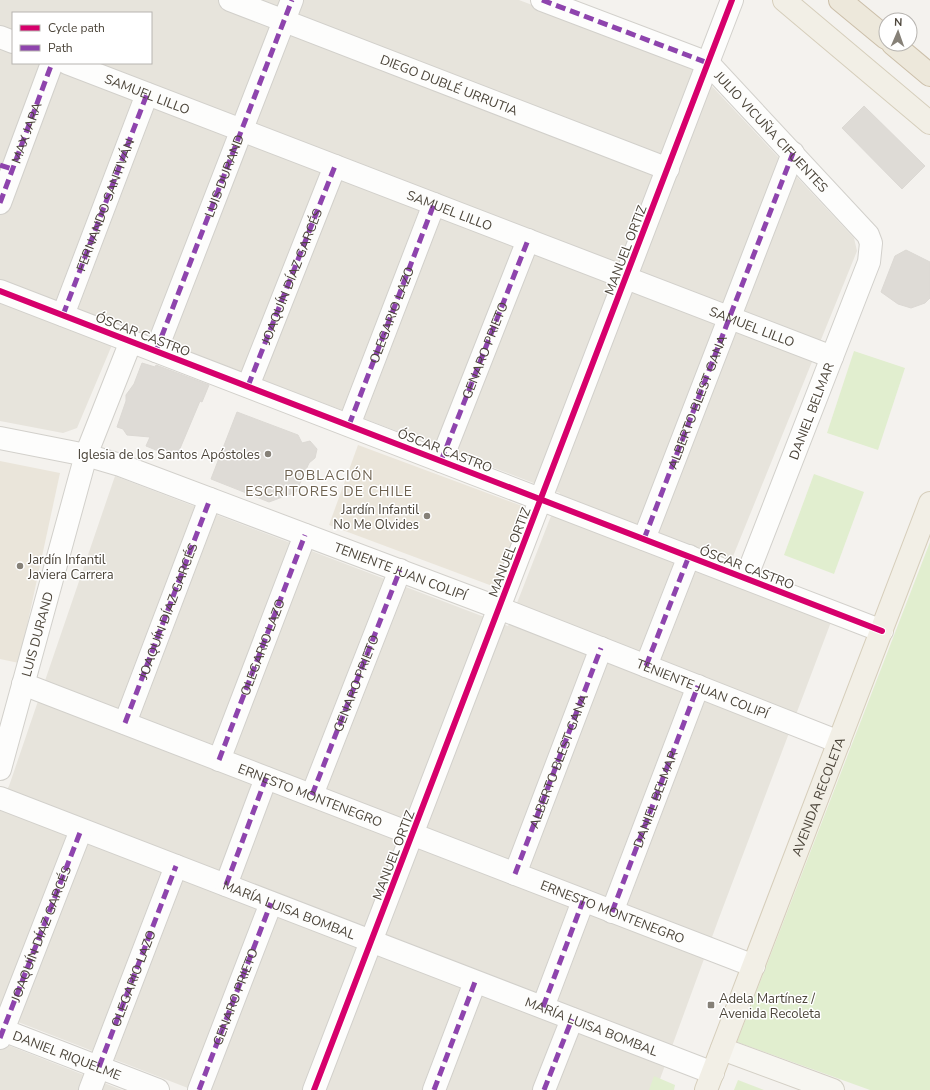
<svg xmlns="http://www.w3.org/2000/svg" width="930" height="1090" font-family="'Nunito Sans',sans-serif">
  <style>
    .residential { fill: #e7e4dc; fill-rule: evenodd }
    .education { fill: #eae5da }
    .green { fill: #e1eecf }
    .building { fill: #dedbd6; stroke: #dcd9d4 }
    .lines { fill: none; stroke-linecap: round; stroke-linejoin: round }
    .street-casing { stroke: #d2d0cb; stroke-width: 24 }
    .secondary-casing { stroke: #d3cfc5; stroke-width: 24 }
    .primary-casing { stroke: #d6cebb; stroke-width: 24 }
    .highway-casing { stroke: #ccbfa9; stroke-width: 24 }
    .street { stroke: #fdfdfc; stroke-width: 22 }
    .secondary { stroke: #f7f6f1; stroke-width: 22 }
    .primary { stroke: #f2efe6; stroke-width: 22 }
    .highway { stroke: #ede8db; stroke-width: 22 }
    .quiet { stroke: #8e44ad; stroke-width: 5; stroke-dasharray: 10 5; stroke-linecap: butt }
    .cycleway-casing { stroke: #fff; stroke-width: 8 }
    .cycleway { stroke: #d6006c; stroke-width: 6 }
    .poi-dot { fill: #868178; stroke: #fff; stroke-width: 1.5 }
    .labels { text-anchor: middle; stroke-width: 3; stroke-linejoin: round; paint-order: stroke }
    .street-label { font-size: 13px; fill: #4b4439; stroke: #fff }
    .poi-label { font-size: 13px; fill: #4b4439; stroke: #fff; text-anchor: end }
    .neighbourhood-label { font-size: 14px; letter-spacing: 1px; fill: #6e6250; stroke: #fff }
  </style>
  <rect width="100%" height="100%" fill="#f4f2ee"/>
  <g class="residential">
    <path d="M0,0H519L693,66L854,238L857,251L723,581L831,622L719,918L656,1090H193L0,1015V801L9,786L115,476L508,626L560,493L120,326L77,428L63,433L0,421ZM13,13H151V63H13Z"/>
    <path d="M0,1042L122,1090H0Z"/>
  </g>
  <g class="education">
    <path d="M358,445L525,507L495,587L329,525Z"/>
    <path d="M0,461L60,473L19,663L0,659Z"/>
  </g>
  <g class="green">
    <path d="M854,351L905,368L878,450L827,433Z"/>
    <path d="M814,474L864,492L834,574L784,555Z"/>
    <path d="M930,542V1090H870L737,1042Z"/>
    <path d="M654,1076L675,1085L674,1090H649Z"/>
    <path d="M738,1080L764,1090H734Z"/>
  </g>
  <g class="building">
    <path d="M864,106L925,166L902,189L842,128Z"/>
    <path d="M906,250L930,262V298L925,303L911,308L898,304L881,292L895,256Z"/>
    <path d="M142,363L155,367L156,365L209,385L202,402L200,401L176,458L146,446L150,437L127,435L123,429L117,427L126,401V395L134,384Z"/>
    <path d="M237,412L298,435L302,443L310,441L317,449L315,458L309,463L296,492L269,502L211,479Z"/>
  </g>
  <g class="lines">
    <g class="street-casing">
      <g id="street">
        <path id="s1" d="M230,0L668,169"/>
        <path id="s2" d="M542,0L708,63L868,235L871,243L869,262L746,578"/>
        <path d="M0,37L13,42"/>
        <path id="s3" d="M67,63L832,357"/>
        <path id="s4" d="M0,203L52,63"/>
        <path d="M0,291L882,631"/>
        <path id="s5" d="M63,315L147,94"/>
        <path id="s6" d="M156,351L292,0"/>
        <path d="M248,386L335,166"/>
        <path id="s7" d="M349,425L434,204"/>
        <path id="s8" d="M0,438L86,455L120,465L499,608L839,742"/>
        <path id="s9" d="M441,461L528,240"/>
        <path id="s10" d="M644,539L793,153"/>
        <path d="M646,666L689,556"/>
        <path id="s11" d="M23,684L754,966"/>
        <path d="M125,723L210,499"/>
        <path id="s12" d="M219,760L305,535"/>
        <path id="s13" d="M0,769L86,455L131,341"/>
        <path id="s14" d="M312,795L400,570"/>
        <path id="s15" d="M0,798L713,1073"/>
        <path id="s16" d="M515,874L601,648"/>
        <path d="M226,885L266,778"/>
        <path id="s17" d="M612,912L698,686"/>
        <path d="M543,1007L583,901"/>
        <path id="s18" d="M0,1029L158,1090"/>
        <path d="M0,1038L81,830"/>
        <path d="M90,1090L176,866"/>
        <path id="s19" d="M199,1090L271,903"/>
        <path d="M314,1090L732,0"/>
        <path d="M434,1090L475,982"/>
        <path d="M544,1090L572,1019"/>
      </g>
    </g>
    <g class="secondary-casing">
      <path id="secondary" d="M722,1049L833,1090"/>
    </g>
    <g class="primary-casing">
      <g id="primary">
        <path d="M784,0L930,123"/>
        <path id="s20" d="M706,1090L930,503"/>
      </g>
    </g>
    <g class="highway-casing">
      <g id="highway">
        <path d="M840,0L886,38"/>
        <path d="M893,44L930,75"/>
      </g>
    </g>
    <use href="#street" class="street"/>
    <use href="#secondary" class="secondary"/>
    <use href="#primary" class="primary"/>
    <use href="#highway" class="highway"/>
    <g class="quiet">
      <path d="M542,0L708,63"/>
      <path d="M0,165L12,169"/>
      <path d="M0,203L52,63"/>
      <path d="M63,315L147,94"/>
      <path d="M156,351L292,0"/>
      <path id="s21" d="M248,386L335,166"/>
      <path d="M349,425L434,204"/>
      <path d="M441,461L528,240"/>
      <path d="M644,539L793,153"/>
      <path d="M646,666L689,556"/>
      <path id="s22" d="M125,723L210,499"/>
      <path d="M219,760L305,535"/>
      <path d="M312,795L400,570"/>
      <path d="M515,874L601,648"/>
      <path d="M226,885L266,778"/>
      <path d="M612,912L698,686"/>
      <path d="M543,1007L583,901"/>
      <path id="s23" d="M0,1038L81,830"/>
      <path id="s24" d="M99,1067L176,866"/>
      <path d="M199,1090L271,903"/>
      <path d="M434,1090L475,982"/>
      <path d="M544,1090L572,1019"/>
    </g>
    <g class="cycleway-casing">
      <g id="cycleway">
        <path d="M0,291L882,631"/>
        <path d="M314,1090L732,0"/>
      </g>
    </g>
    <use href="#cycleway" class="cycleway"/>
  </g>
  <g class="poi-dot">
    <circle cx="268" cy="454" r="4"/>
    <circle cx="427" cy="516" r="4"/>
    <circle cx="20" cy="566" r="4"/>
    <rect x="707" y="1001" width="8" height="8" rx="2"/>
  </g>
  <g class="labels">
    <g class="street-label">
      <text dy="5" stroke="none"><textPath href="#s1" startOffset="235">DIEGO DUBLÉ URRUTIA</textPath></text>
      <text dy="5" stroke="none"><textPath href="#s3" startOffset="86">SAMUEL LILLO</textPath></text>
      <text dy="5" stroke="none"><textPath href="#s2" startOffset="271">JULIO VICUÑA CIFUENTES</textPath></text>
      <text dy="5" stroke="none"><textPath href="#s4" startOffset="75">MAX JARA</textPath></text>
      <text dy="5" stroke="none"><textPath href="#s6" startOffset="188">LUIS DURAND</textPath></text>
      <text dy="5" stroke="none"><textPath href="#s5" startOffset="118">FERNANDO SANTIVÁN</textPath></text>
      <text dy="5" stroke="none"><textPath href="#s3" startOffset="410">SAMUEL LILLO</textPath></text>
      <text transform="translate(625 250) rotate(-69)" y="5">MANUEL ORTIZ</text>
      <text dy="5" stroke="none"><textPath href="#s21" startOffset="118">JOAQUÍN DÍAZ GARCÉS</textPath></text>
      <text dy="5" stroke="none"><textPath href="#s7" startOffset="118">OLEGARIO LAZO</textPath></text>
      <text dy="5" stroke="none"><textPath href="#s3" startOffset="734">SAMUEL LILLO</textPath></text>
      <text transform="translate(143 334) rotate(21)" y="5">ÓSCAR CASTRO</text>
      <text dy="5" stroke="none"><textPath href="#s9" startOffset="119">GENARO PRIETO</textPath></text>
      <text dy="5" stroke="none"><textPath href="#s10" startOffset="147">ALBERTO BLEST GANA</textPath></text>
      <text transform="translate(811 411) rotate(-69)" y="5">DANIEL BELMAR</text>
      <text transform="translate(445 450) rotate(21)" y="5">ÓSCAR CASTRO</text>
      <text transform="translate(509 552) rotate(-69)" y="5">MANUEL ORTIZ</text>
      <text transform="translate(747 567) rotate(21)" y="5">ÓSCAR CASTRO</text>
      <text dy="5" stroke="none"><textPath href="#s8" startOffset="423">TENIENTE JUAN COLIPÍ</textPath></text>
      <text dy="5" stroke="none"><textPath href="#s22" startOffset="120">JOAQUÍN DÍAZ GARCÉS</textPath></text>
      <text dy="5" stroke="none"><textPath href="#s13" startOffset="140">LUIS DURAND</textPath></text>
      <text dy="5" stroke="none"><textPath href="#s12" startOffset="121">OLEGARIO LAZO</textPath></text>
      <text dy="5" stroke="none"><textPath href="#s14" startOffset="120">GENARO PRIETO</textPath></text>
      <text dy="5" stroke="none"><textPath href="#s8" startOffset="747">TENIENTE JUAN COLIPÍ</textPath></text>
      <text dy="5" stroke="none"><textPath href="#s16" startOffset="121">ALBERTO BLEST GANA</textPath></text>
      <text dy="5" stroke="none"><textPath href="#s11" startOffset="308">ERNESTO MONTENEGRO</textPath></text>
      <text dy="5" stroke="none"><textPath href="#s20" startOffset="314">AVENIDA RECOLETA</textPath></text>
      <text dy="5" stroke="none"><textPath href="#s17" startOffset="121">DANIEL BELMAR</textPath></text>
      <text transform="translate(393 855) rotate(-69)" y="5">MANUEL ORTIZ</text>
      <text dy="5" stroke="none"><textPath href="#s15" startOffset="310">MARÍA LUISA BOMBAL</textPath></text>
      <text dy="5" stroke="none"><textPath href="#s11" startOffset="632">ERNESTO MONTENEGRO</textPath></text>
      <text dy="5" stroke="none"><textPath href="#s23" startOffset="112">JOAQUÍN DÍAZ GARCÉS</textPath></text>
      <text dy="5" stroke="none"><textPath href="#s24" startOffset="95">OLEGARIO LAZO</textPath></text>
      <text dy="5" stroke="none"><textPath href="#s19" startOffset="100">GENARO PRIETO</textPath></text>
      <text dy="5" stroke="none"><textPath href="#s15" startOffset="634">MARÍA LUISA BOMBAL</textPath></text>
      <text dy="5" stroke="none"><textPath href="#s18" startOffset="72">DANIEL RIQUELME</textPath></text>
    </g>
    <g class="poi-label">
      <text x="260" y="459">Iglesia de los Santos Apóstoles</text>
      <text x="419" y="514">Jardín Infantil<tspan x="419" dy="15">No Me Olvides</tspan></text>
      <text x="28" y="564" text-anchor="start">Jardín Infantil<tspan x="28" dy="15">Javiera Carrera</tspan></text>
      <text x="719" y="1003" text-anchor="start">Adela Martínez /<tspan x="719" dy="15">Avenida Recoleta</tspan></text>
    </g>
    <g class="neighbourhood-label">
      <text x="329" y="480">POBLACIÓN<tspan x="329" dy="16">ESCRITORES DE CHILE</tspan></text>
    </g>
  </g>
  <rect x="12" y="12" width="140" height="52" fill="#ffffff" stroke="#b7b4b0"/>
  <rect x="20" y="25" width="20" height="6" fill="#d6006c" stroke="#b7b4b0"/>
  <text x="48" y="32" font-size="12" fill="#4b4439">Cycle path</text>
  <rect x="20" y="45" width="20" height="6" fill="#8e44ad" stroke="#b7b4b0"/>
  <text x="48" y="52" font-size="12" fill="#4b4439">Path</text>
  <g transform="translate(898 32) rotate(2)"><circle r="19" fill="#ffffff" stroke="#b7b4b0"/>
  <path d="M0-3L7 15L0 10L-7 15Z" fill="#868178"/>
  <text y="-6" font-size="11" font-weight="bold" text-anchor="middle" fill="#4b4439">N</text>
  </g>
</svg>
